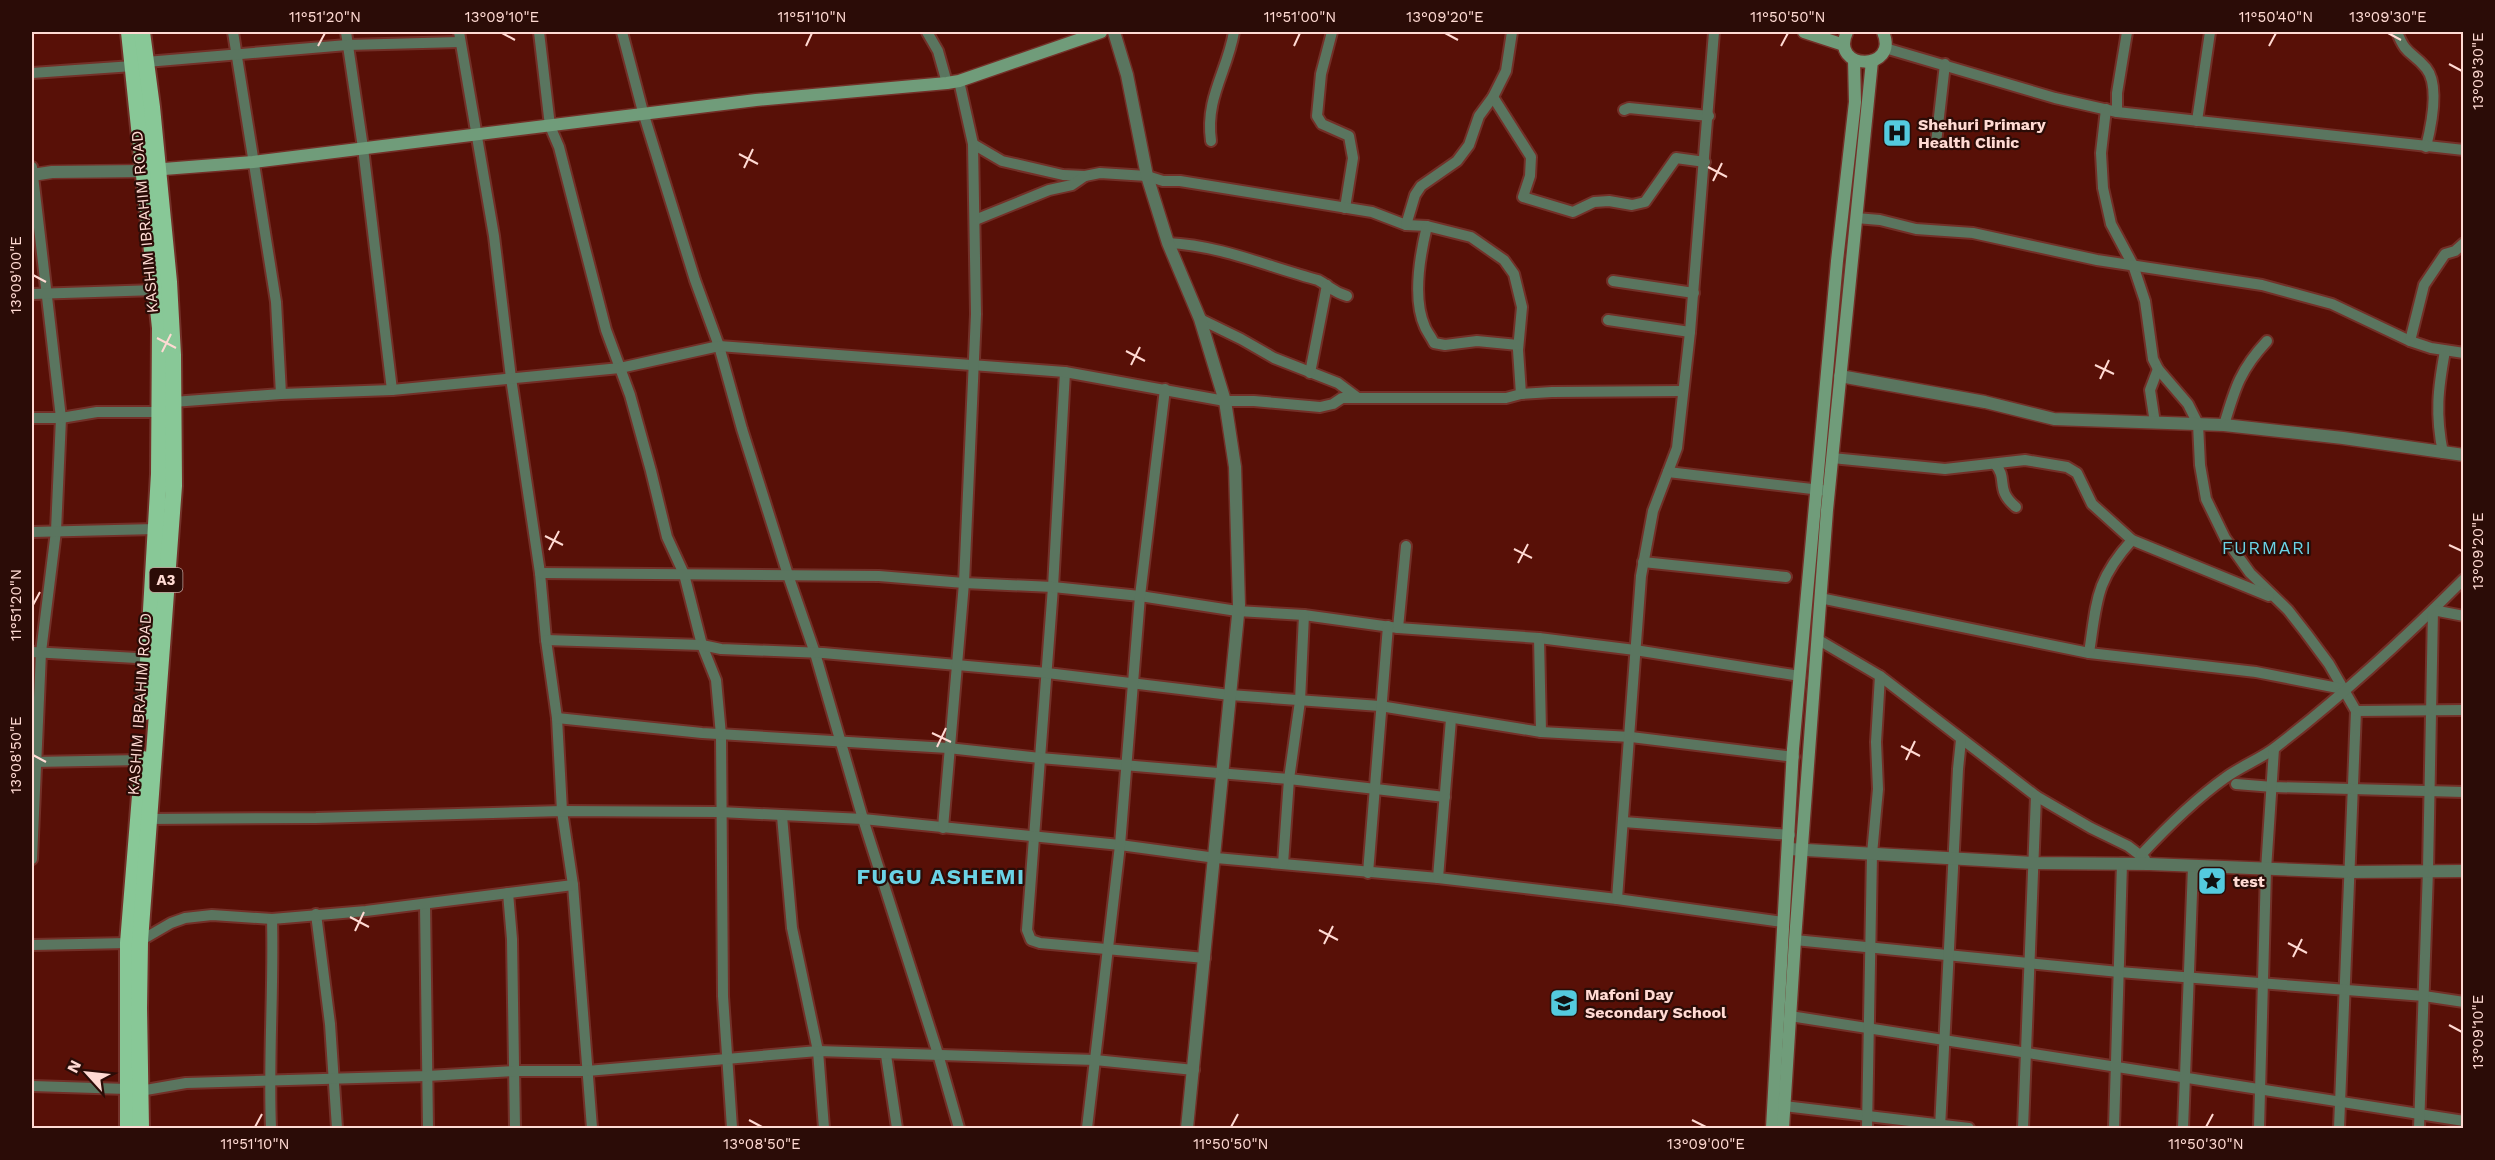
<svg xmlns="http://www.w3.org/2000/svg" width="2495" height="1160" font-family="'Work Sans',sans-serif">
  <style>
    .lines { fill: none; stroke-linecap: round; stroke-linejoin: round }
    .minor-casing { stroke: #733028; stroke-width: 14 }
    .tertiary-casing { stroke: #733028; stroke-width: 15 }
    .secondary-casing { stroke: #733028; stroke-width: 15 }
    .trunk-casing { stroke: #733028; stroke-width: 20 }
    .minor { stroke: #5a755f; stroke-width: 10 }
    .tertiary { stroke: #5a755f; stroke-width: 12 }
    .secondary { stroke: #709c7a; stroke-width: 12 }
    .trunk { stroke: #88c897; stroke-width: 16 }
    .ticks { fill: none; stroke: #ffdad3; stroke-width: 2 }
    .labels { text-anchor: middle; stroke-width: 4.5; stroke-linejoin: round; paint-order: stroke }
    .shield { fill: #2b0c07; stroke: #bf9c96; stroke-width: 1.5 }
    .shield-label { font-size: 15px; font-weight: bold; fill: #ffdad3 }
    .poi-label { font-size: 16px; font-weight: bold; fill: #ffdad3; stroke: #2b0c07; text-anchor: start }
    .street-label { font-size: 16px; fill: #ffdad3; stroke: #2b0c07 }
    .neighbourhood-label { font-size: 18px; letter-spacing: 1.5px; fill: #6bd3e6; stroke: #2b0c07 }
    .district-label { font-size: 22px; font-weight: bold; letter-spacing: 1.5px; fill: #6bd3e6; stroke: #2b0c07 }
    .neatline { fill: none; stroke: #ffdad3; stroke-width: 2 }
    .ticks-label { font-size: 15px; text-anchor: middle; fill: #ffdad3 }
  </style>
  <rect width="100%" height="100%" fill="#581007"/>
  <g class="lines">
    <g class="minor-casing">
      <g id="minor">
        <path d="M233,32L276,302L281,394"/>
        <path d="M346,32L363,148L392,390"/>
        <path d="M459,32L494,236L511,378L540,573L546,640L557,718L562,811L573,885L592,1128"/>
        <path d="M539,32L550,126L559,147L606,330L630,395L651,471L667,537L684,574L702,645L716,680L721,735L723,996L732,1128"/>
        <path d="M622,32L643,112L695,280L719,346L742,429L788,575L815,653L863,819L938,1054L959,1128"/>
        <path d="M927,32L938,51L947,83"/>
        <path d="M1332,32L1321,74L1317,116L1322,124L1349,136L1353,158L1345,208"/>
        <path d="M2397,32C2406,56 2412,51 2426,68C2440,85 2431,127 2426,147"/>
        <path d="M1885,48L2055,98L2117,112L2464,150"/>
        <path d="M146,62L347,45L460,42"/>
        <path d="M32,73L133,66"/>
        <path d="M1493,97L1531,157L1530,176L1523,197L1573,212L1594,202L1609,201L1632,205L1645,202L1676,158L1705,162"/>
        <path d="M2106,109L2101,153L2103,188L2111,224L2133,265L2145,301L2153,359L2158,369L2188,404L2198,424L2200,465L2206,499L2225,538L2250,573L2288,610L2306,633L2329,664L2356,711L2339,1128"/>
        <path d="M1624,110L1629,108L1709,116"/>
        <path d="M2117,112V93L2127,32"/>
        <path d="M2197,121L2210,32"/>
        <path d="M1211,141C1205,98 1227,72 1234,32"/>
        <path d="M1936,143L1945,64"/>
        <path d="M973,144L1002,161L1063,175L1085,176L1100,173L1147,176L1163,181H1180L1372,212L1406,225L1427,226L1471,237L1504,260L1514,274L1522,307L1518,350L1521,394"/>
        <path d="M32,167L61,418L56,531L41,652L32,859"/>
        <path d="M1856,218L1880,220L1916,229L1973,233L2097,260L2262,285L2332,304L2410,341L2431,348L2464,353"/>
        <path d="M975,220L1049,190L1072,185L1085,176"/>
        <path d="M1406,225L1415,195L1421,186L1457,161L1469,145L1479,116L1493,97L1506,71L1512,32"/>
        <path d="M1427,226C1420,255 1412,299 1425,327C1427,332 1432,338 1434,343L1445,345L1477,341L1518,345"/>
        <path d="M1168,243C1219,245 1269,267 1318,280C1331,287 1331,291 1347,296"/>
        <path d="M1613,281L1694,293"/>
        <path d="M32,294L157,290"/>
        <path d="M1200,319L1241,339L1274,358L1338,383L1358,398"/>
        <path d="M1608,320L1690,332"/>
        <path d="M2410,341L2424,285L2445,254L2455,251L2464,243"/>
        <path d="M1065,372L1053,587L1027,930L1031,940L1040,943L1205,958"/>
        <path d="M1310,373L1327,285"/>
        <path d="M173,402L281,394L392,390L620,368L719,346L1065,372L1225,401H1254L1320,407L1333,404L1342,398H1506L1521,394L1552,392L1683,391"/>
        <path d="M32,418H61L97,412H161"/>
        <path d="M2155,423L2150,390L2158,369"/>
        <path d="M2224,425C2235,388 2240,370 2267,341"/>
        <path d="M2443,453C2435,414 2438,389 2445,351"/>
        <path d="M1832,458L1945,469L2025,460L2067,467L2077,473L2092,504L2132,540L2269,596"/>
        <path d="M1995,464C2009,479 1994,489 2016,507"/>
        <path d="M1668,472L1829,491"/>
        <path d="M32,532L156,529"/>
        <path d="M1643,562L1786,577"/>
        <path d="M540,573L879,576L964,583L1053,587L1140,596L1237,611L1304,615L1398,628L1539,638L1635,650L1800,676"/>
        <path d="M1820,598L2089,653L2256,672L2343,689"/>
        <path d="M1398,628L1406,546"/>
        <path d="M1539,638L1541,732"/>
        <path d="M1817,639L1880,676L2036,796L2091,828L2128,846L2145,859"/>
        <path d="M546,640L702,645L721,649L823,653L1047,673L1230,695L1380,706L1541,732L1631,737L1794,757"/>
        <path d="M32,652L154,659"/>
        <path d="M2089,653C2097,601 2095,581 2132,540"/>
        <path d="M2356,711L2464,710"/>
        <path d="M557,718L702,733L948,748L1040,758L1289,779L1445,797"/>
        <path d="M32,762L143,760"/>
        <path d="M2236,784L2273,787L2464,792"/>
        <path d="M782,816L792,928L818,1051L824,1128"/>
        <path d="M145,819L316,818L562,811L720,812L863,819L1120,845L1216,858L1438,878L1617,899L1783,922"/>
        <path d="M1624,822L1790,835"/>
        <path d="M943,828L964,583L976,314L973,144L959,81"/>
        <path d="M2141,855C2167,827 2194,800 2225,778C2241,766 2261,759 2276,747C2341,697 2406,637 2464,579"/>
        <path d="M1283,864L1289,779L1300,701L1304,615"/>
        <path d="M1368,873L1388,626"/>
        <path d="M1438,878L1451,719"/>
        <path d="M508,893L512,939L515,1128"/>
        <path d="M1617,899L1641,576L1653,511L1677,448L1690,332L1714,32"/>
        <path d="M425,904L428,1128"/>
        <path d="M316,914L330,1024L337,1128"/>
        <path d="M1795,940L2119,972L2424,996L2464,1002"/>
        <path d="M140,941L171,923L185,918L212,915L272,919L366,911L573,885"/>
        <path d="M32,945L128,943"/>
        <path d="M1790,1016L2464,1121"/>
        <path d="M886,1055L897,1128"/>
        <path d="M32,1086L127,1089"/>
        <path d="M140,1091L186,1083L427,1076L515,1071H587L818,1051L1095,1060L1194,1070"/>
        <path d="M1784,1106L1969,1128"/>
        <path d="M271,1128C268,1059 274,989 272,919"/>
        <path d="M1087,1128L1120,845L1140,596L1165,389"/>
        <path d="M1867,1128L1872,854L1878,789L1876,742L1880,676"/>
        <path d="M1940,1128L1958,769L1961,740"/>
        <path d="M2023,1128L2036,796"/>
        <path d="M2114,1128L2122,863"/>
        <path d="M2183,1128L2193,867"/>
        <path d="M2259,1128L2266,870L2274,749"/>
        <path d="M2419,1128L2428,870L2433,610L2464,616"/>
      </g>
    </g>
    <g class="tertiary-casing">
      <g id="tertiary">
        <path d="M1114,32L1127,75L1147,176L1168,243L1200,319L1225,401L1235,467L1239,605L1187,1128"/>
        <path d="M32,175L52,172L144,171"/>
        <path d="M1840,376L1985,402L2054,419L2224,425L2343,438L2464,455"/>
        <path d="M1789,849L2034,863L2149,864L2349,872L2464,871"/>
      </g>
    </g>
    <g class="secondary-casing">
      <g id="secondary">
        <path d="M1804,32L1844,45"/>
        <path d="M1847,32C1829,71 1900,72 1883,32"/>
        <path d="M151,170L253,162L756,100L947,83L959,81L1101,32"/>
        <path d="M1772,1128L1793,749L1837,261L1855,102L1854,60"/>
        <path d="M1783,1128L1795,940L1827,510L1872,61"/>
      </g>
    </g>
    <g class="trunk-casing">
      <g id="trunk">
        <path d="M129,32L160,328L159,474L145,712"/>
        <path d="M128,1128V943L143,759"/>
        <path d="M141,1128L139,1008L140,941L174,486L173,355L169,282L152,107L142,32"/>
      </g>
    </g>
    <use href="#minor" class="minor"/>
    <use href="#tertiary" class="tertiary"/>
    <use href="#secondary" class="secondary"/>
    <use href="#trunk" class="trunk"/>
  </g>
  <path class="ticks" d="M502,33L515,40M1445,33L1458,40M2388,33L2401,40M318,46L325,33M806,46L812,33M1294,46L1300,33M1781,46L1788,33M2269,46L2276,33M2449,64L2462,71M739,154L758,164M1708,167L1727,177M744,168L753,149M1713,181L1722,163M33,275L46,282M157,338L176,348M1126,351L1145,361M162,352L171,334M1131,365L1140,347M2095,365L2114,374M2100,379L2109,360M545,536L563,545M2449,545L2462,551M1514,549L1532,558M549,550L559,531M1518,563L1528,544M33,605L40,592M932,733L951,742M1901,746L1920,756M937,747L946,728M33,755L46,762M1906,760L1915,741M350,917L369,927M1319,930L1338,940M355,931L364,912M2288,943L2307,953M1324,944L1333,926M2293,957L2302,939M2449,1025L2462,1032M749,1120L762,1127M1692,1120L1706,1127M255,1127L262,1114M1231,1127L1238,1114M2206,1127L2213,1114"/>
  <defs>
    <g id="hospital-square" transform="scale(1.5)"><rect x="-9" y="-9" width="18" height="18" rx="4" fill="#54cade" stroke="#2b0c07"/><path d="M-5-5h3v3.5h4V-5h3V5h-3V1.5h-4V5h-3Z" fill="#111"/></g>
    <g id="sight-square" transform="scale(1.5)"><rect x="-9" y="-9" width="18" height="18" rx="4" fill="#54cade" stroke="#2b0c07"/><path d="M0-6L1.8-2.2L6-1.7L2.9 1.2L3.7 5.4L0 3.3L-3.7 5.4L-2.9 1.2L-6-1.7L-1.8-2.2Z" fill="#111"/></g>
    <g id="school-square" transform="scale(1.5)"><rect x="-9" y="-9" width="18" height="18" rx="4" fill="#54cade" stroke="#2b0c07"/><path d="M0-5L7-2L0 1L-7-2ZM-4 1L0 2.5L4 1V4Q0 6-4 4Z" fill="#111"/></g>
  </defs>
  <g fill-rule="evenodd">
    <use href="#hospital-square" x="1897" y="133"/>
    <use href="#sight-square" x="2212" y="881"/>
    <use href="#school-square" x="1564" y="1003"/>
  </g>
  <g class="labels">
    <rect class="shield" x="149.5" y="568" width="33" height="24" rx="4.5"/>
    <g class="shield-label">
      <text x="166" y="585">A3</text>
    </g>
    <g class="poi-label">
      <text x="1918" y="130">Shehuri Primary<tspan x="1918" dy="18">Health Clinic</tspan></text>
      <text x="2233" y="887">test</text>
      <text x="1585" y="1000">Mafoni Day<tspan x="1585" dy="18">Secondary School</tspan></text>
    </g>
    <g class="street-label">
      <text transform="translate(144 222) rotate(-95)" y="6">KASHIM IBRAHIM ROAD</text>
      <text transform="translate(139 704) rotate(-86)" y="6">KASHIM IBRAHIM ROAD</text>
    </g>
    <g class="neighbourhood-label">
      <text x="2267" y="554">FURMARI</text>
    </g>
    <g class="district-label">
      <text x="941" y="884">FUGU ASHEMI</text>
    </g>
  </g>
  <rect width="2495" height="1160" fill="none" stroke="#2b0c07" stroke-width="66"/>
  <g transform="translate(87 1073) rotate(297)" stroke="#2b0c07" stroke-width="4.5" paint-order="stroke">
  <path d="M0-4.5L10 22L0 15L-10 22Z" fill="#ffdad3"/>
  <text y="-9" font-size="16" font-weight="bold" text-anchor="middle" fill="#ffdad3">N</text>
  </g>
  <rect x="33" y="33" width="2429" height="1094" class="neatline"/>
  <g class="ticks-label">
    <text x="325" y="22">11°51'20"N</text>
    <text x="502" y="22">13°09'10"E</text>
    <text x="812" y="22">11°51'10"N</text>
    <text x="1300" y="22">11°51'00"N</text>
    <text x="1445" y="22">13°09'20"E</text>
    <text x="1788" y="22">11°50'50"N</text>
    <text x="2276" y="22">11°50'40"N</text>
    <text x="2388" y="22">13°09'30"E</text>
    <text transform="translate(2478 71) rotate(-90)" y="5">13°09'30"E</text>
    <text transform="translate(16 275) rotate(-90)" y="5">13°09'00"E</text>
    <text transform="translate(2478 551) rotate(-90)" y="5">13°09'20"E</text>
    <text transform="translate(16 605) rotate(-90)" y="5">11°51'20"N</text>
    <text transform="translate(16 755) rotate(-90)" y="5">13°08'50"E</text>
    <text transform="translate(2478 1032) rotate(-90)" y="5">13°09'10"E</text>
    <text x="255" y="1149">11°51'10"N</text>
    <text x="762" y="1149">13°08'50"E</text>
    <text x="1231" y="1149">11°50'50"N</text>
    <text x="1706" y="1149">13°09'00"E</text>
    <text x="2206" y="1149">11°50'30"N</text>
  </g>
</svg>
